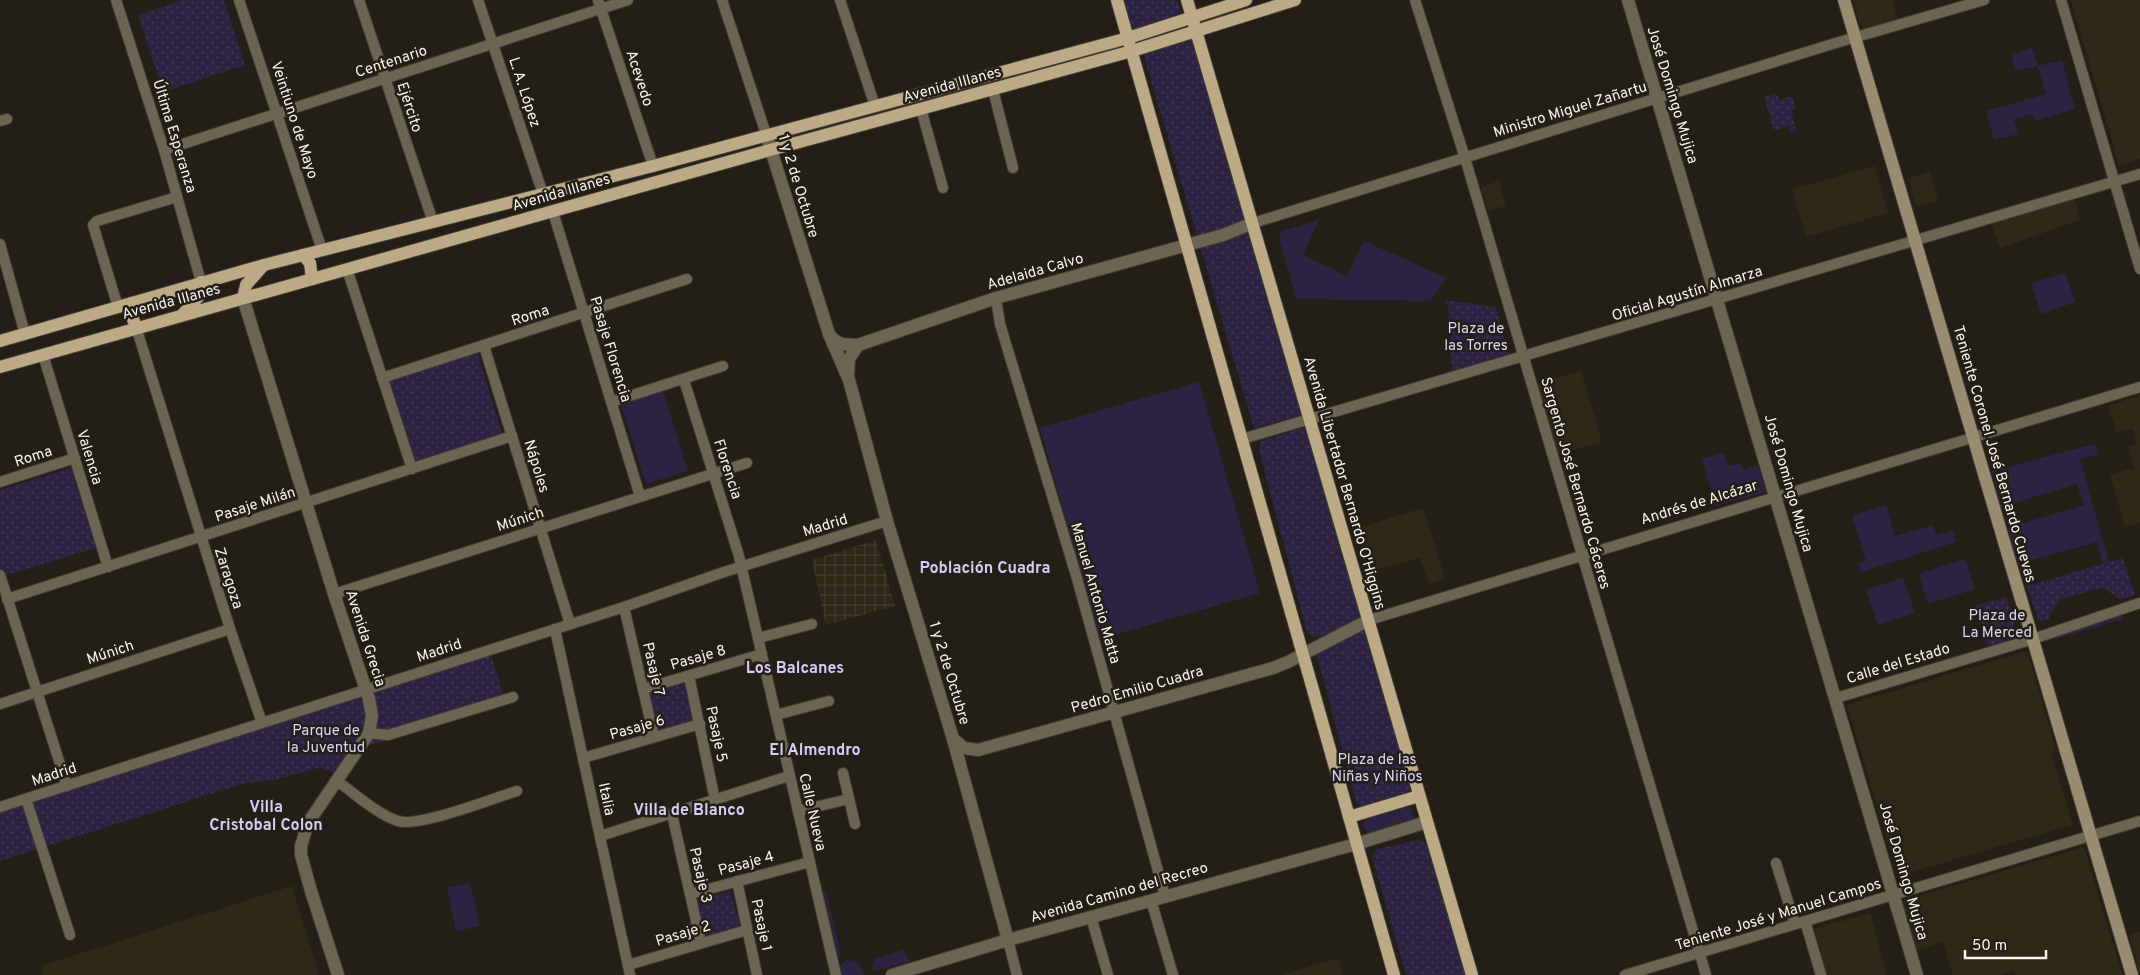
<svg xmlns="http://www.w3.org/2000/svg" width="2140" height="975" font-family="Overpass,sans-serif">
  <style>
    .built { fill: #2f2818 }
    .industrial { fill: url(#industrial-grid) }
    .green { fill: #2c2343 }
    .park { fill: url(#park-dots) }
    .lines { fill: none; stroke-linecap: round; stroke-linejoin: round }
    .minor-casing { stroke: #423d34; stroke-width: 12 }
    .tertiary-casing { stroke: #423d34; stroke-width: 14 }
    .secondary-casing { stroke: #423d34; stroke-width: 14 }
    .primary-casing { stroke: #423d34; stroke-width: 14 }
    .minor { stroke: #6d6553; stroke-width: 10 }
    .tertiary { stroke: #6d6553; stroke-width: 12 }
    .secondary { stroke: #9a8c70; stroke-width: 12 }
    .primary { stroke: #bcaa86; stroke-width: 12 }
    .labels { text-anchor: middle; stroke-width: 5; stroke-linejoin: round; paint-order: stroke }
    .street-label { font-size: 15px; fill: #f7f3ed; stroke: #241f16 }
    .park-label { font-size: 15px; fill: #dcd4fc; stroke: #241f16 }
    .neighbourhood-label { font-size: 16px; font-weight: bold; fill: #d4cbf6; stroke: #241f16 }
  </style>
  <defs>
    <pattern id="industrial-grid" width="8" height="8" patternUnits="userSpaceOnUse" patternTransform="scale(1.25)"><rect width="8" height="8" fill="#2f2818"/><path d="M0 4h8M4 0v8" fill="none" stroke="#443d2f"/></pattern>
    <pattern id="park-dots" width="8" height="8" patternUnits="userSpaceOnUse" patternTransform="scale(1.25)"><rect width="8" height="8" fill="#2c2343"/><path d="M2 2h.1M6 6h.1" fill="none" stroke="#413955" stroke-width="1.8" stroke-linecap="round"/></pattern>
  </defs>
  <rect width="100%" height="100%" fill="#241f16"/>
  <g class="built">
    <path d="M1853,0H1892L1898,20L1863,29L1860,25Z"/>
    <path d="M2071,0H2140V159L2119,165Z"/>
    <path d="M1875,166L1888,213L1806,237L1792,189Z"/>
    <path d="M1930,171L1938,201L1916,207L1908,179Z"/>
    <path d="M1499,181L1506,206L1488,211L1481,187Z"/>
    <path d="M2074,197L2080,220L2000,248L1991,222Z"/>
    <path d="M1581,371L1602,442L1557,454L1537,384Z"/>
    <path d="M2140,395V523L2125,527L2110,475L2134,468L2128,447L2137,444L2133,429L2117,433L2108,406Z"/>
    <path d="M1423,508L1445,578L1429,584L1420,558L1367,572L1355,529Z"/>
    <path d="M2027,651L2056,750L2051,752L2073,825L1898,876L1847,705Z"/>
    <path d="M2084,847L2122,975H2016L2014,971L2000,975H1953L1943,942L1916,950L1902,901Z"/>
    <path d="M292,886L319,975H43L41,966Z"/>
    <path d="M1870,913L1887,975H1827L1814,929Z"/>
    <path d="M2140,932V975L2129,935Z"/>
    <path d="M1338,958L1343,975H1282Z"/>
  </g>
  <path class="industrial" d="M876,540L895,606L826,625L812,560Z"/>
  <g class="green">
    <path d="M2032,48L2038,66L2062,60L2075,109L2035,121L2033,114L2014,119L2018,134L1994,140L1986,111L2046,94L2038,66L2016,71L2011,54Z"/>
    <path d="M1319,220L1303,255L1347,276L1364,241L1447,278L1430,301L1296,299L1279,238L1282,231Z"/>
    <path d="M2065,273L2075,302L2041,314L2031,283Z"/>
    <path d="M1199,382L1260,593L1100,639L1040,428Z"/>
    <path d="M663,391L688,471L646,484L621,404Z"/>
    <path d="M2095,444L2098,454L2080,459L2109,562L2103,564L2097,542L2018,564L2007,528L2084,505L2077,484L2001,507L1992,471Z"/>
    <path d="M1724,453L1728,466L1741,463L1743,470L1758,465L1766,492L1716,506L1702,459Z"/>
    <path d="M1886,505L1895,536L1933,525L1936,535L1953,530L1956,542L1861,572L1858,564L1866,561L1852,516Z"/>
    <path d="M1965,559L1975,589L1928,604L1919,574Z"/>
    <path d="M1903,578L1915,613L1878,625L1866,590Z"/>
    <path d="M2121,614L2123,619L2056,639L2054,635Z"/>
    <path d="M1405,807L1411,808L1414,819L1413,822L1373,834L1366,831L1363,825L1366,819Z"/>
    <path d="M470,883L480,926L456,931L447,888Z"/>
    <path d="M818,888L826,892L841,953L835,960Z"/>
    <path d="M903,950L910,961L871,972L875,959Z"/>
    <path d="M848,960C858,961 862,965 864,975H838L837,971L842,963Z"/>
  </g>
  <g class="park">
    <path d="M182,0H224L245,65L163,92L138,15Z"/>
    <path d="M1120,0H1177L1181,15L1130,31Z"/>
    <path d="M1193,37L1304,415L1254,428L1143,53Z"/>
    <path d="M1777,94L1779,100L1792,96L1796,109L1791,111L1796,130L1791,132L1789,126L1774,130L1764,97Z"/>
    <path d="M1445,300L1496,307L1509,355L1452,371L1448,306Z"/>
    <path d="M477,353L502,433L414,461L389,381Z"/>
    <path d="M1302,428L1309,431L1361,612C1358,623 1324,639 1313,637L1307,632L1259,449L1261,441Z"/>
    <path d="M71,468L96,548L3,576L0,568V490Z"/>
    <path d="M2123,558L2135,595L2120,599L2102,587L2059,600L2048,619L2039,622L2027,586Z"/>
    <path d="M2006,597L2018,638L1988,647L1975,606Z"/>
    <path d="M1367,626L1412,786L1404,795L1362,809L1356,801L1316,651Z"/>
    <path d="M491,654L506,705L353,750L336,774L321,767L275,780L245,783L0,861V813Z"/>
    <path d="M685,683L695,722L656,732L646,692Z"/>
    <path d="M1418,840L1428,844L1467,975H1406L1372,856L1377,849Z"/>
    <path d="M730,891L740,927L706,936L697,900Z"/>
  </g>
  <g class="lines">
    <g class="minor-casing">
      <g id="minor">
        <path d="M116,0L164,150L201,282"/>
        <path d="M239,0L322,250"/>
        <path d="M359,0L433,222"/>
        <path d="M478,0L543,194"/>
        <path d="M598,0L653,166"/>
        <path d="M722,0L766,134"/>
        <path d="M840,0L875,106"/>
        <path d="M1415,0L1465,158L1706,975"/>
        <path d="M2061,0L2140,269"/>
        <path d="M993,90L1013,168"/>
        <path d="M921,109L943,188"/>
        <path d="M0,121L7,119"/>
        <path d="M164,150L628,0"/>
        <path d="M553,212L640,496"/>
        <path d="M1253,223L1839,42L1984,0"/>
        <path d="M0,244L25,334"/>
        <path d="M347,269L412,469"/>
        <path d="M996,298L1000,324L1076,575L1165,896"/>
        <path d="M118,307L93,225L97,221L177,197"/>
        <path d="M136,327L230,629L262,723"/>
        <path d="M484,346L570,624"/>
        <path d="M43,355L108,567"/>
        <path d="M382,378L687,279"/>
        <path d="M684,380L739,556L836,975"/>
        <path d="M611,402L723,366"/>
        <path d="M1242,439L2140,174"/>
        <path d="M0,482L75,458"/>
        <path d="M0,575L67,786"/>
        <path d="M334,594L747,463"/>
        <path d="M7,599L512,436"/>
        <path d="M624,607L654,737"/>
        <path d="M1369,620L2140,387"/>
        <path d="M555,629L630,975"/>
        <path d="M758,638L812,624"/>
        <path d="M689,676L715,800"/>
        <path d="M643,689L762,654"/>
        <path d="M1836,698L2027,641L2140,603"/>
        <path d="M0,704L230,629"/>
        <path d="M776,715L829,701"/>
        <path d="M369,733L388,735L513,697"/>
        <path d="M583,758L700,724"/>
        <path d="M843,773L855,824"/>
        <path d="M337,781C354,793 378,815 398,821C418,828 494,798 517,791"/>
        <path d="M26,799L70,935"/>
        <path d="M0,807L624,607L724,572L887,521"/>
        <path d="M798,811L849,799"/>
        <path d="M672,814L701,943"/>
        <path d="M600,836L789,776"/>
        <path d="M1776,863L1795,924"/>
        <path d="M737,881L757,975"/>
        <path d="M690,894L810,862"/>
        <path d="M1151,900L1173,975"/>
        <path d="M1091,917L1108,975"/>
        <path d="M1805,921L1821,975"/>
        <path d="M1008,940L1017,975"/>
        <path d="M628,965L747,930"/>
        <path d="M1625,975L2140,821"/>
      </g>
    </g>
    <g class="tertiary-casing">
      <g id="tertiary">
        <path d="M1628,0L1917,975"/>
        <path d="M766,134L829,334L849,380L887,521L953,739L1008,940"/>
        <path d="M243,298L334,594L369,699L372,716L369,733L308,823L301,846V855L311,891L338,975"/>
        <path d="M829,334C836,345 846,345 858,345L996,298L1223,235L1253,223"/>
        <path d="M848,377L849,359L858,345"/>
        <path d="M953,739L964,748L978,750L1273,668L1288,662L1369,620"/>
        <path d="M892,975L1008,940L1356,844L1427,822"/>
      </g>
    </g>
    <g class="secondary-casing">
      <path id="secondary" d="M1844,0L2132,975"/>
    </g>
    <g class="primary-casing">
      <g id="primary">
        <path d="M1117,0L1394,975"/>
        <path d="M1187,0L1472,975"/>
        <path d="M303,255L310,263L312,279"/>
        <path d="M243,298L246,285L262,267"/>
        <path d="M132,303L131,314L136,327"/>
        <path d="M183,314L200,295L201,282"/>
        <path d="M0,341L264,265L653,166L1128,38L1246,0"/>
        <path d="M0,367L770,150L1132,51L1295,0"/>
        <path d="M1349,817L1419,796"/>
      </g>
    </g>
    <use href="#minor" class="minor"/>
    <use href="#tertiary" class="tertiary"/>
    <use href="#secondary" class="secondary"/>
    <use href="#primary" class="primary"/>
  </g>
  <g class="labels">
    <g class="street-label">
      <text transform="translate(391 61) rotate(-18)" y="5">Centenario</text>
      <text transform="translate(640 78) rotate(72)" y="5">Acevedo</text>
      <text transform="translate(952 84) rotate(-15)" y="5">Avenida Illanes</text>
      <text transform="translate(525 92) rotate(72)" y="5">L. A. López</text>
      <text transform="translate(1673 95) rotate(73)" y="5">José Domingo Mujica</text>
      <text transform="translate(410 107) rotate(72)" y="5">Ejército</text>
      <text transform="translate(1570 109) rotate(-17)" y="5">Ministro Miguel Zañartu</text>
      <text transform="translate(295 120) rotate(72)" y="5">Veintiuno de Mayo</text>
      <text transform="translate(175 136) rotate(73)" y="5">Última Esperanza</text>
      <text transform="translate(799 186) rotate(73)" y="5">1 y 2 de Octubre</text>
      <text transform="translate(561 192) rotate(-16)" y="5">Avenida Illanes</text>
      <text transform="translate(1035 271) rotate(-16)" y="5">Adelaida Calvo</text>
      <text transform="translate(1687 293) rotate(-17)" y="5">Oficial Agustín Almarza</text>
      <text transform="translate(171 301) rotate(-15)" y="5">Avenida Illanes</text>
      <text transform="translate(530 315) rotate(-18)" y="5">Roma</text>
      <text transform="translate(611 349) rotate(73)" y="5">Pasaje Florencia</text>
      <text transform="translate(1995 454) rotate(74)" y="5">Teniente Coronel José Bernardo Cuevas</text>
      <text transform="translate(33 456) rotate(-18)" y="5">Roma</text>
      <text transform="translate(90 457) rotate(73)" y="5">Valencia</text>
      <text transform="translate(537 466) rotate(73)" y="5">Nápoles</text>
      <text transform="translate(728 469) rotate(72)" y="5">Florencia</text>
      <text transform="translate(1345 483) rotate(74)" y="5">Avenida Libertador Bernardo O'Higgins</text>
      <text transform="translate(1576 483) rotate(74)" y="5">Sargento José Bernardo Cáceres</text>
      <text transform="translate(1789 483) rotate(74)" y="5">José Domingo Mujica</text>
      <text transform="translate(1699 502) rotate(-17)" y="5">Andrés de Alcázar</text>
      <text transform="translate(255 504) rotate(-18)" y="5">Pasaje Milán</text>
      <text transform="translate(520 519) rotate(-18)" y="5">Múnich</text>
      <text transform="translate(825 525) rotate(-17)" y="5">Madrid</text>
      <text transform="translate(229 578) rotate(72)" y="5">Zaragoza</text>
      <text transform="translate(1096 593) rotate(74)" y="5">Manuel Antonio Matta</text>
      <text transform="translate(366 638) rotate(72)" y="5">Avenida Grecia</text>
      <text transform="translate(439 650) rotate(-18)" y="5">Madrid</text>
      <text transform="translate(110 652) rotate(-18)" y="5">Múnich</text>
      <text transform="translate(698 657) rotate(-16)" y="5">Pasaje 8</text>
      <text transform="translate(1898 663) rotate(-17)" y="5">Calle del Estado</text>
      <text transform="translate(654 669) rotate(77)" y="5">Pasaje 7</text>
      <text transform="translate(950 673) rotate(73)" y="5">1 y 2 de Octubre</text>
      <text transform="translate(1137 689) rotate(-16)" y="5">Pedro Emilio Cuadra</text>
      <text transform="translate(637 727) rotate(-16)" y="5">Pasaje 6</text>
      <text transform="translate(717 734) rotate(78)" y="5">Pasaje 5</text>
      <text transform="translate(54 774) rotate(-18)" y="5">Madrid</text>
      <text transform="translate(607 799) rotate(78)" y="5">Italia</text>
      <text transform="translate(813 812) rotate(77)" y="5">Calle Nueva</text>
      <text transform="translate(746 863) rotate(-15)" y="5">Pasaje 4</text>
      <text transform="translate(1904 871) rotate(74)" y="5">José Domingo Mujica</text>
      <text transform="translate(701 875) rotate(77)" y="5">Pasaje 3</text>
      <text transform="translate(1119 892) rotate(-16)" y="5">Avenida Camino del Recreo</text>
      <text transform="translate(1778 914) rotate(-17)" y="5">Teniente José y Manuel Campos</text>
      <text transform="translate(762 925) rotate(78)" y="5">Pasaje 1</text>
      <text transform="translate(683 933) rotate(-17)" y="5">Pasaje 2</text>
    </g>
    <g class="park-label">
      <text x="1476" y="333">Plaza de<tspan x="1476" dy="17">las Torres</tspan></text>
      <text x="1997" y="620">Plaza de<tspan x="1997" dy="17">La Merced</tspan></text>
      <text x="326" y="735">Parque de<tspan x="326" dy="17">la Juventud</tspan></text>
      <text x="1377" y="764">Plaza de las<tspan x="1377" dy="17">Niñas y Niños</tspan></text>
    </g>
    <g class="neighbourhood-label">
      <text x="985" y="573">Población Cuadra</text>
      <text x="795" y="673">Los Balcanes</text>
      <text x="815" y="755">El Almendro</text>
      <text x="266" y="812">Villa<tspan x="266" dy="18">Cristobal Colon</tspan></text>
      <text x="689" y="815">Villa de Blanco</text>
    </g>
  </g>
  <path d="M1965 950v8h81v-8" fill="none" stroke="#f7f3ed" stroke-width="2.5"/>
  <text x="1972" y="950" font-size="15" fill="#f7f3ed" stroke="#241f16" stroke-width="4" paint-order="stroke">50 m</text>
</svg>
